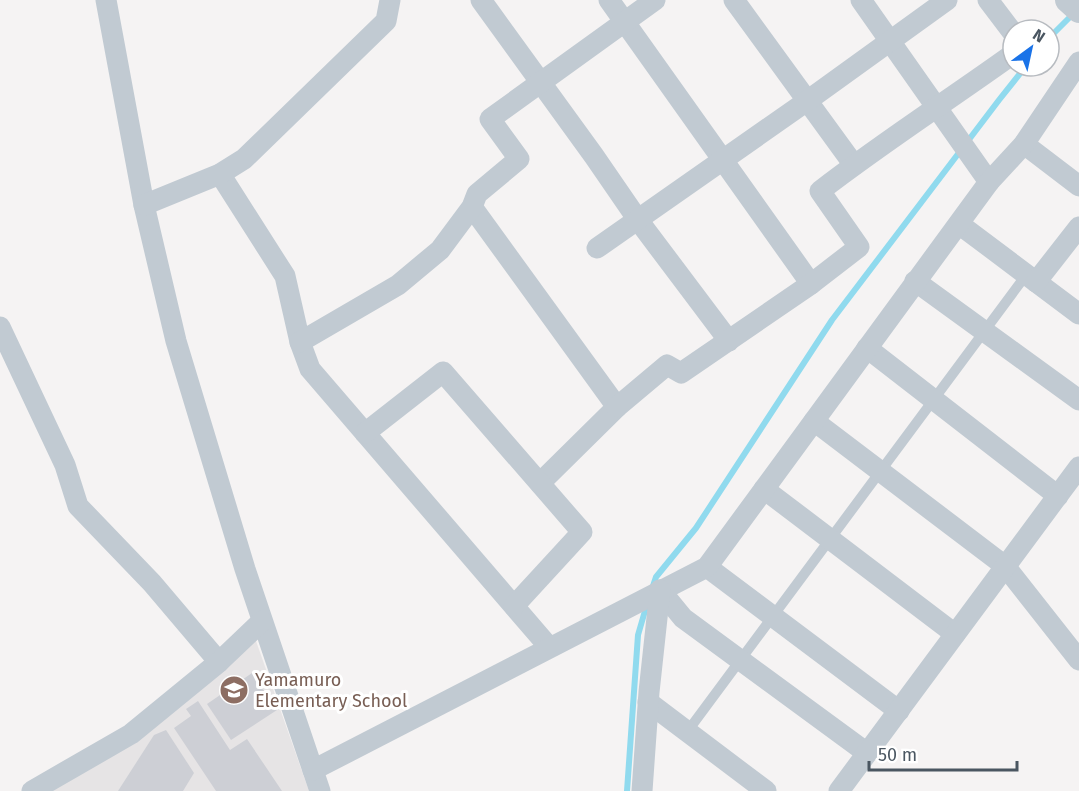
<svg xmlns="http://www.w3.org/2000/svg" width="1079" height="791" font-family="'Fira Sans',sans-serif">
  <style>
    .education { fill: #e6e4e5 }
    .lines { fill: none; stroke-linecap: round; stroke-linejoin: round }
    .stream { stroke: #90daee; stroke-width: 6 }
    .building { fill: #cdcfd5 }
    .service { stroke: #c1cad2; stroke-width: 10 }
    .minor { stroke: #c1cad2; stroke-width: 21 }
    .tertiary { stroke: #c1cad2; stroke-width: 26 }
    .labels { text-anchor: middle; stroke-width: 6; stroke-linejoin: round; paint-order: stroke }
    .education-label { font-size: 18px; fill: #785e54; stroke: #fff; text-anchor: start }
  </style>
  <rect width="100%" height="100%" fill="#f5f3f3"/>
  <path class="education" d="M256,641L309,791H48Z"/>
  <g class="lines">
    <g class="stream">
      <path d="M1049,38L1074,13"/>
      <path d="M652,589L656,577L696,528L832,320L999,100L1026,66"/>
      <path d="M627,791L638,635L647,604"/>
    </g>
  </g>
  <g class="building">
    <path d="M252,673L277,710L231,740L207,704Z"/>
    <path d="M198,701L230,750L247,739L282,791H216L174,728L191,716L186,709Z"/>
    <path d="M166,730L194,773L183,791H118L154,735Z"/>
  </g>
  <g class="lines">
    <path class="service" d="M687,732L1026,275"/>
    <g class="minor">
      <path d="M106,0L144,205L176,341L245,569L320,791"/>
      <path d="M481,0L594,156L638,220L729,341"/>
      <path d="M609,0L811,284"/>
      <path d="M734,0L854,165"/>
      <path d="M861,0L989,182"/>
      <path d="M988,0L1013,33"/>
      <path d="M1024,144L1079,186"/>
      <path d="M220,174L285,276L300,342L310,369L549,647"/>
      <path d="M144,205L220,174L244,159L386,21L390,0"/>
      <path d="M472,207L617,407L540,483"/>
      <path d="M959,224L1079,314"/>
      <path d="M597,248L807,101L947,0"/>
      <path d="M915,281L1079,400"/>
      <path d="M1036,282L1079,227"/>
      <path d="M0,327L65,465L78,506L152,583L219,662"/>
      <path d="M300,342L398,285L440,250L472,207L477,194L519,159L490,119L655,0"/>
      <path d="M867,348L1058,496"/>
      <path d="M617,407L667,365L681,373L811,284L859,247L820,191C882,143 949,100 1013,54"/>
      <path d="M814,421L1005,566L1079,660"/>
      <path d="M365,433L443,372L582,532L514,606"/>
      <path d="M764,489L955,634"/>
      <path d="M707,567L899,711"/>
      <path d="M660,590L683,618L867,753"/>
      <path d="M648,702L766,791"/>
      <path d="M313,770L707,567L989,182L1024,144L1079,62"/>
      <path d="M32,791L131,734L219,662L262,621"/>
      <path d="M642,791L649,692L660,590"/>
      <path d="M839,791L1079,467"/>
    </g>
    <path class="tertiary" d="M1068,0L1079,10"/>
  </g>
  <defs>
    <g id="school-disc" transform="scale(1.5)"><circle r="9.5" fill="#8d6e63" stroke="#fff"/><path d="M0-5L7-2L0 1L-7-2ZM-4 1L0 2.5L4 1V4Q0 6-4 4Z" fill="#fff"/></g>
  </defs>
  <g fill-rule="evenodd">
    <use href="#school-disc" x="234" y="690"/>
  </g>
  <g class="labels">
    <g class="education-label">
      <text x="255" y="686">Yamamuro<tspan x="255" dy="21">Elementary School</tspan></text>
    </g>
  </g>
  <g transform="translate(1031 48) rotate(33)"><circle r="28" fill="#ffffff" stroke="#b7bbc0" stroke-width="1.5"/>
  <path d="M0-4.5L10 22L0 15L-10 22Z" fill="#1a73e8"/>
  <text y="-9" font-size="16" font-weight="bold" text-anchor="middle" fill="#4a5661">N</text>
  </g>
  <path d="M869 761v9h148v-9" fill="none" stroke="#4a5661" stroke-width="3"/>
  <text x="878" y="761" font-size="18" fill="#4a5661" stroke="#ffffff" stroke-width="4.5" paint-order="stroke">50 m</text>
</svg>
